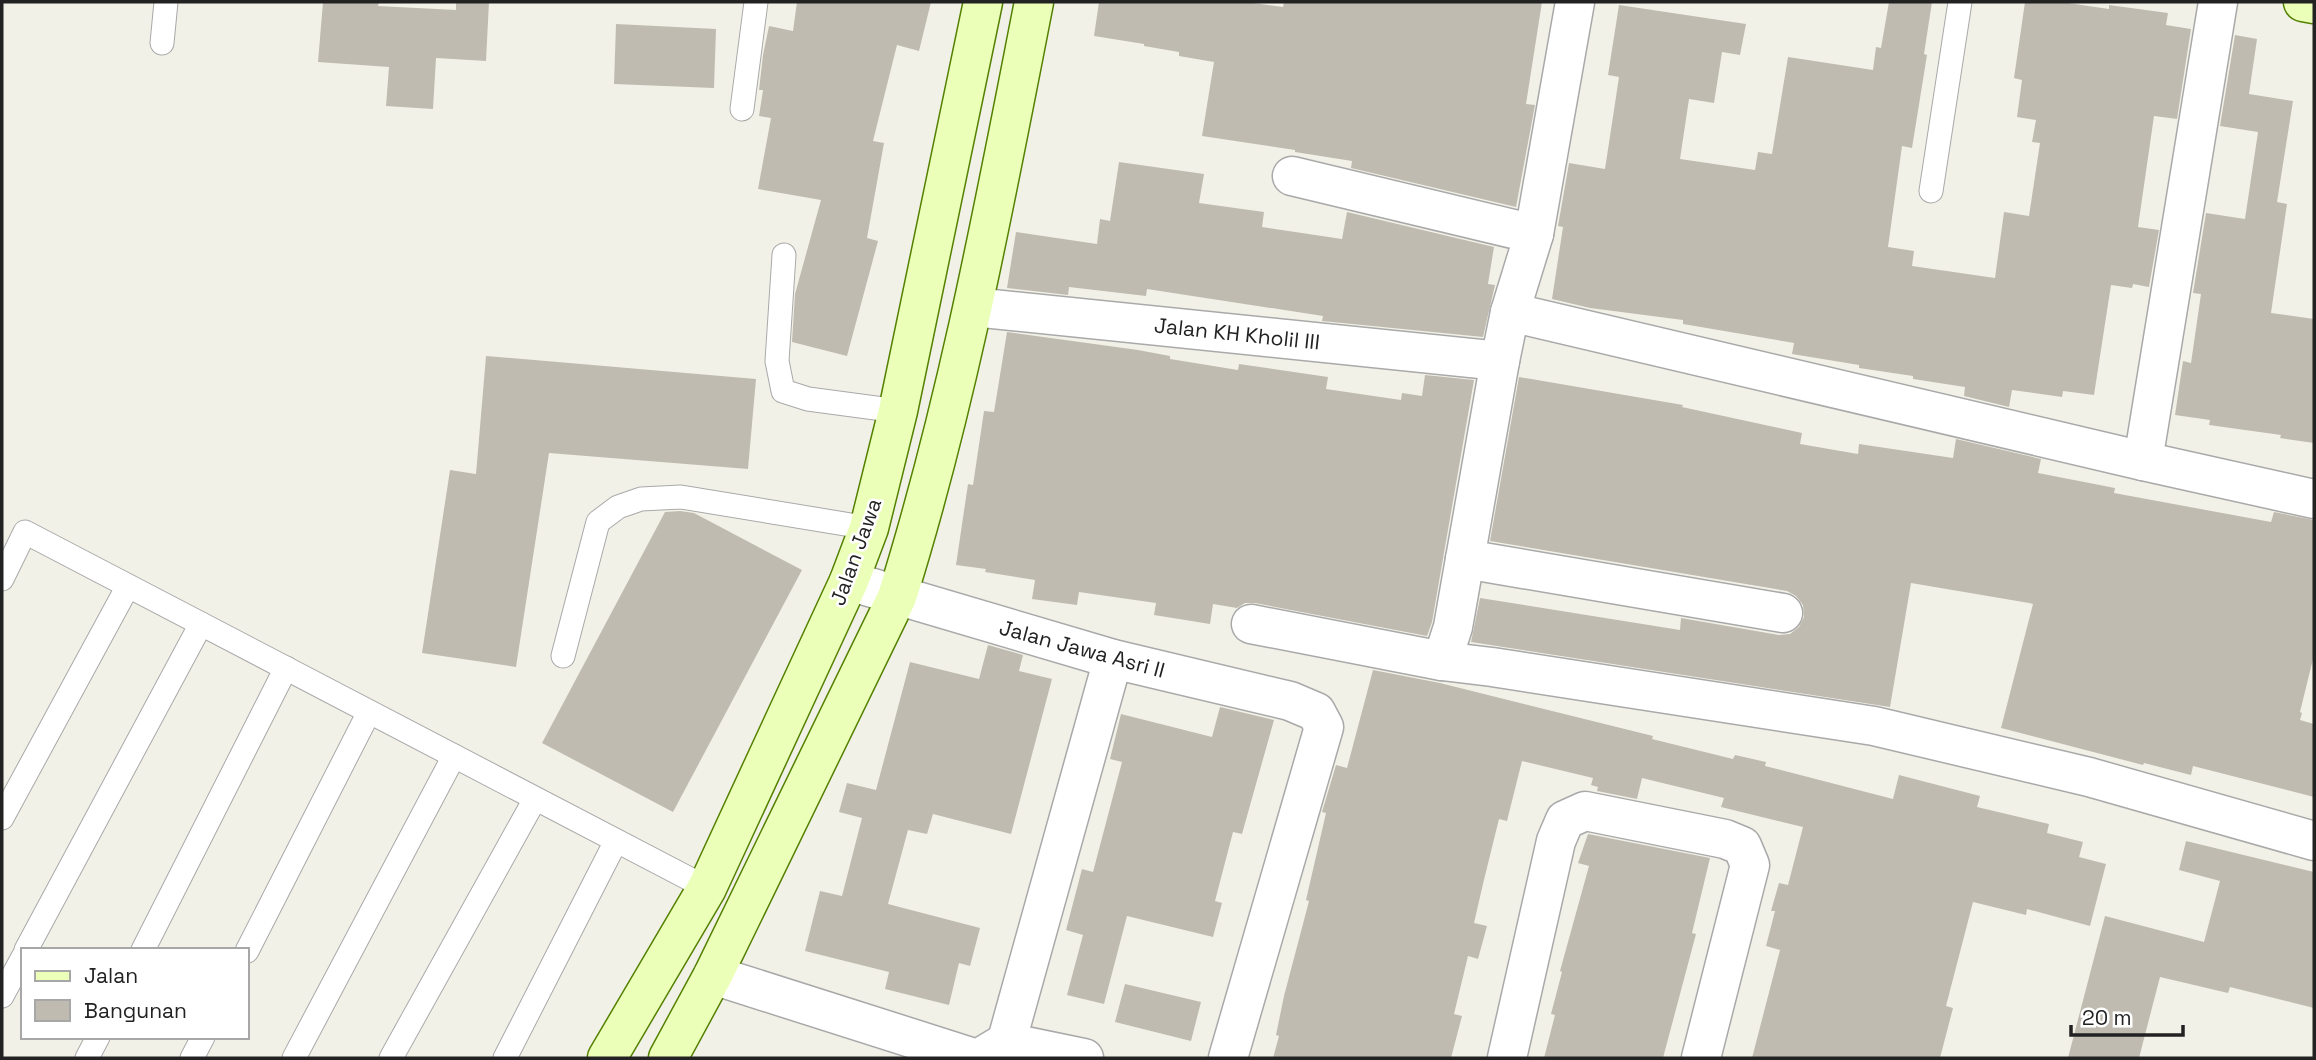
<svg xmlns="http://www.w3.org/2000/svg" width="2316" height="1060" font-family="'Space Grotesk',sans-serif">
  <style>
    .building { fill: #c0bbb0 }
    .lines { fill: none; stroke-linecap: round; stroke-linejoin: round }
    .lane-casing { stroke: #a9a9a9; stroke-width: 25 }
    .street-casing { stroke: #a9a9a9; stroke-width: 41 }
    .secondary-casing { stroke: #548100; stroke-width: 41 }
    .lane { stroke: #fff; stroke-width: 23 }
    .street { stroke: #fff; stroke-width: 38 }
    .secondary { stroke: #ebffb9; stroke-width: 38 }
    .labels { text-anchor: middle; stroke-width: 5; stroke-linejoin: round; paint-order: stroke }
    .street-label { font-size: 21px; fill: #222; stroke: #fff }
  </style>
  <rect width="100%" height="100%" fill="#f2f1e8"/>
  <g class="building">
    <path d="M323,2H379L378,6L456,10V2H489L486,61L436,58L433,109L386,106L389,67L318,62Z"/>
    <path d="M797,2H931L919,51L897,45L873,141L884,143L867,238L878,241L847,356L792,342L795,294L821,200L758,189L771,118L759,116L763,90H759L763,55L769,26L793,31Z"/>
    <path d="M1099,2H1245L1283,7L1284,2H1542L1526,104L1535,105L1516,207L1351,168L1352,161L1295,152V150L1202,136L1214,62L1179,56V52L1144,46V44L1094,36Z"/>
    <path d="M1889,2H1932L1924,54L1927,55L1912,148L1902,146L1888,247L1914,251L1912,266L1995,278L2004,212L2029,216L2040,143L2032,142L2036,120L2017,117L2022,80L2014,78L2025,2H2061L2109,9V5L2168,13L2166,25L2191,29L2177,119L2154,116L2138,227L2159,230L2149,287L2133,284L2132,288L2111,285L2094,395L2063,391L2062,397L2012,390L2009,407L1964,396L1965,387L1913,379V376L1859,368V365L1792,354L1794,343L1683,324V320L1590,308L1552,299L1563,227L1558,226L1569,163L1605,169L1619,77L1608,75L1619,5L1746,24L1740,55L1722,52L1714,103L1689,99L1680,159L1755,170L1758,152L1772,154L1788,57L1873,70L1876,47L1881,48Z"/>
    <path d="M616,24L716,29L714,88L614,84Z"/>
    <path d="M2235,35L2257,39L2249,94L2293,101L2277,202L2287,204L2271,313L2314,319V443L2280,438L2281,435L2209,425L2210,420L2175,415L2183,361L2191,363L2201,294L2193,293L2206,213L2245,219L2258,132L2220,126Z"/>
    <path d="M1119,162L1204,174L1199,203L1264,212L1262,227L1342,239L1347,212L1494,247L1488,284L1495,285L1483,337L1322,321L1323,316L1147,289L1146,296L1069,287L1068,295L1007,288L1016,232L1097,244L1100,219L1110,221Z"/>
    <path d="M1007,332L1138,350L1170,356V359L1238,370L1239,364L1328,377L1326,389L1401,400L1402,393L1422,396L1425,375L1474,380L1432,622L1427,636L1255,603H1245L1237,608L1213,604L1210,624L1154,615L1156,603L1079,592L1077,605L1032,599L1035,580L985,572L986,569L956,565L968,484L973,485L984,411L994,412Z"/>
    <path d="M486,356L756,379L748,469L549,453L516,667L422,653L450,470L476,474Z"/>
    <path d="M1519,377L1683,405L1682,407L1802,433L1800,444L1858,454L1859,444L1953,458L1956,439L2041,459L2038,473L2115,488L2114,493L2271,522L2274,512L2314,520V655L2300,712L2302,713L2300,720L2314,724V797L2193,766L2191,775L2144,763L2143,765L2001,728L2033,604L2029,603L1911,583L1890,707L1471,642L1480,598L1680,630L1681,618L1779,635L1790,634L1799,627L1804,617L1803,605L1796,596L1787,591L1490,541Z"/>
    <path d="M680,511L694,513L802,570L673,812L542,743L665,512Z"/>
    <path d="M988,645L1023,655L1019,671L1052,679L1011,834L933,814L927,834L908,830L888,904L980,928L970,966L959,963L949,1005L885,989L889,972L805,951L820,891L842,896L862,818L839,812L847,783L876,790L910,662L979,679Z"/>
    <path d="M1373,670L1440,683L1653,736L1652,739L1733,759L1735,755L1766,762L1765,766L1893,799L1899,775L1980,796L1977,807L2049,824L2047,833L2083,842L2079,857L2106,864L2090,926L2027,909L2026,915L1973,902L1946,1006L1953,1008L1940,1058H1752L1780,950L1766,946L1775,911H1771L1779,883L1788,885L1803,827L1721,807L1724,798L1642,778L1637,799L1597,791L1598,787L1591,785L1593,778L1522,761L1507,821L1499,819L1483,884L1474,923L1487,926L1478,959L1468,956L1454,1014L1462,1016L1451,1058H1273L1279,1036L1276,1035L1284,996L1309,901L1306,900L1326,813L1322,812L1336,765L1347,768Z"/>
    <path d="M1220,707L1274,720L1242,834L1233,832L1215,901L1222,903L1213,937L1127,916L1104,1004L1067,995L1083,935L1066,930L1082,869L1093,872L1122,762L1110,759L1121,714L1212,737Z"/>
    <path d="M1588,834L1710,858L1692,933L1696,934L1663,1058H1544L1555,1015L1551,1014L1562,972L1560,971L1589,866L1578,863Z"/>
    <path d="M2186,841L2314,872V1008L2230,987L2228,993L2160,977L2139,1058H2068L2105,916L2204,942L2220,881L2179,870Z"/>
    <path d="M1125,984L1201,1002L1191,1041L1115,1022Z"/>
  </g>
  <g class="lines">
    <g class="lane-casing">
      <g id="lane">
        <path d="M162,43L166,2"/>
        <path d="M742,109L756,2"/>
        <path d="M1931,191L1960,2"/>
        <path d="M784,255L777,361L783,391L808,399L898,411"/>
        <path d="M2,579L25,532L707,888"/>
        <path d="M563,656L598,522L618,507L641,499L681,497L869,528"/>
        <path d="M2,818L128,586"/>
        <path d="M26,950L201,624"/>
        <path d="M143,950L286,668"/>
        <path d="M247,951L369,712"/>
        <path d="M2,996L23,957"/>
        <path d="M87,1058L98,1037"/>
        <path d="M192,1058L203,1037"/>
        <path d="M294,1058L454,756"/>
        <path d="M391,1058L535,799"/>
        <path d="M505,1058L616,841"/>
      </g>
    </g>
    <g class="street-casing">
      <g id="street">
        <path d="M1575,2L1534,234L1510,312L1500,361L1453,627L1442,661L1492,667L1874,726L2089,777L2314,841"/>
        <path d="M1292,176L1534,234"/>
        <path d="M973,307L1500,361"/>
        <path d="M1510,312L2143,461L2314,499"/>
        <path d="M2143,461L2218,2"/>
        <path d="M1465,559L1783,613"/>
        <path d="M849,581L1113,659L1290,701L1316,712L1324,727L1228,1058"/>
        <path d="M1251,624L1442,661"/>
        <path d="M713,975L974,1058"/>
        <path d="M986,1054L1006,1042L1084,1058"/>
        <path d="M1002,1058L1113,659"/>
        <path d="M1507,1058L1556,841L1565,820L1585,811L1725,839L1742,846L1750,865L1701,1058"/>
      </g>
    </g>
    <g class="secondary-casing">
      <g id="secondary">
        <path d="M2303,2L2314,4"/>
        <path d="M607,1058L707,888L849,581L869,528L898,411L983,2"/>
        <path d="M668,1058L713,975L897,597C958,402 995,201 1034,2"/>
      </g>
    </g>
    <use href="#lane" class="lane"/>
    <use href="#street" class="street"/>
    <use href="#secondary" class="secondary"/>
  </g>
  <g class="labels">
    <g class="street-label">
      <text transform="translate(1237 334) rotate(6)" y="7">Jalan KH Kholil III</text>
      <text transform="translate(856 552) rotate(-70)" y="7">Jalan Jawa</text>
      <text transform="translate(1082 649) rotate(15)" y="7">Jalan Jawa Asri II</text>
    </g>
  </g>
  <rect width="2316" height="1060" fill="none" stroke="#222222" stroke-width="7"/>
  <rect x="21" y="948" width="228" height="91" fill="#ffffff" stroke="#a7a7a7" stroke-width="2"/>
  <rect x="35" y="971" width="35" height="10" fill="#ebffb9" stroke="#a7a7a7" stroke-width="2"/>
  <text x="84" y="983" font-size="21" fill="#222222">Jalan</text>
  <rect x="35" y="1000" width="35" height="21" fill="#c0bbb0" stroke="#a7a7a7" stroke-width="2"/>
  <text x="84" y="1018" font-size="21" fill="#222222">Bangunan</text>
  <path d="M2071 1025v10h112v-10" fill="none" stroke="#222222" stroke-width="3.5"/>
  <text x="2082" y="1025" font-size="21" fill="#222222" stroke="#ffffff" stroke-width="5" paint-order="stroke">20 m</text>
</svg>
